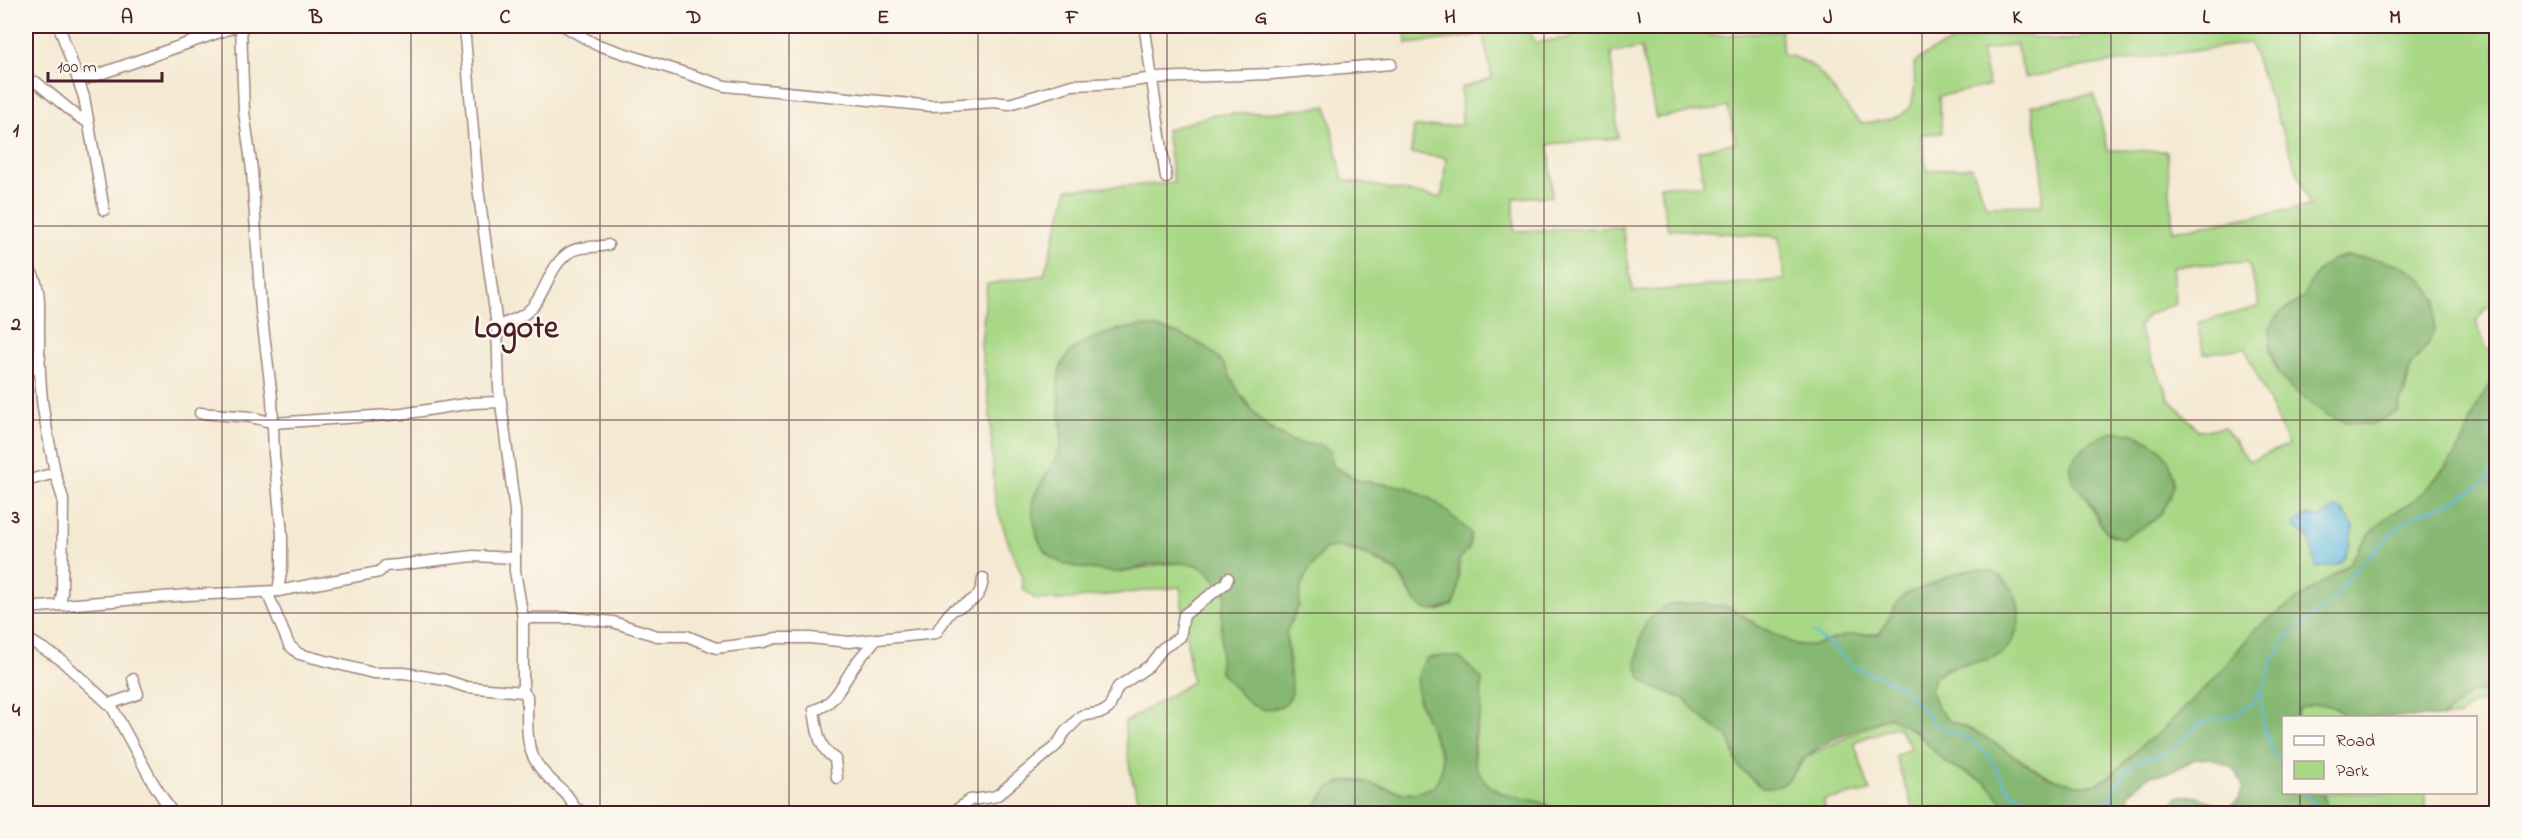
<svg xmlns="http://www.w3.org/2000/svg" width="2522" height="839" font-family="'Indie Flower',sans-serif">
  <style>
    .green { fill: #a8d886; stroke: #797c58; stroke-width: 1.5; fill-rule: evenodd }
    .forest { fill: #86b873; stroke: #686c4f; stroke-width: 1.5 }
    .water { fill: #63bae0; stroke: #566c86; stroke-width: 1.5 }
    .lines { fill: none; stroke-linecap: round; stroke-linejoin: round }
    .stream { stroke: #63bae0; stroke-width: 2 }
    .minor-casing { stroke: #9f847e; stroke-width: 13 }
    .minor { stroke: #fff; stroke-width: 10 }
    .grid { fill: none; stroke: #4a1f2b; stroke-width: 1.5; stroke-opacity: 0.55 }
    .labels { text-anchor: middle; stroke-width: 5; stroke-linejoin: round; paint-order: stroke }
    .district-label { font-size: 32px; font-weight: bold; fill: #4a1f2b; stroke: #fbf7ec }
    .neatline { fill: none; stroke: #4a1f2b; stroke-width: 2 }
    .grid-label { font-size: 20px; text-anchor: middle; font-weight: bold; fill: #4a1f2b }
  </style>
  <rect width="100%" height="100%" fill="#fbf7ec"/>
  <filter id="ink" filterUnits="userSpaceOnUse"><feTurbulence type="fractalNoise" baseFrequency=".0167" numOctaves="2"/><feDisplacementMap in="SourceGraphic" scale="12" xChannelSelector="R" yChannelSelector="G"/><feConvolveMatrix kernelMatrix="1 2 1 2 8 2 1 2 1" color-interpolation-filters="sRGB"/></filter>
  <filter id="wash" filterUnits="userSpaceOnUse"><feTurbulence type="fractalNoise" baseFrequency=".008" numOctaves="4" result="noise"/><feDisplacementMap in="SourceGraphic" scale="24" xChannelSelector="R" yChannelSelector="G"/><feGaussianBlur stdDeviation="1.35" result="paint"/><feColorMatrix in="noise" values="0 0 0 0 0 0 0 0 0 0 0 0 0 0 0 0 0 1.4 0 .05"/><feComposite in="paint" operator="in"/></filter>
  <g filter="url(#wash)">
    <rect width="100%" height="100%" fill="#f4e9d2"/>
    <g class="green">
      <path d="M1404,26H1527L1536,43L1572,37V26H1706L1710,36L1781,31L1783,55C1825,59 1833,100 1862,123C1910,119 1917,112 1914,64C1940,39 1980,34 2015,35C2043,36 2076,50 2099,26H2496V301L2484,310L2476,322L2486,347L2496,360V381C2472,397 2474,430 2457,452C2444,470 2428,489 2410,503C2404,508 2397,511 2390,515C2374,526 2359,548 2349,564L2256,628L2218,675L2157,735L2144,743L2112,775L2094,785H2076L2046,776L1978,733L1948,720L1937,707L1931,692L1934,677C1962,656 1988,672 2014,639L1894,608L1889,623L1879,634C1868,635 1856,633 1846,636C1835,638 1826,644 1814,645C1788,648 1762,630 1743,614L1652,687L1683,698L1705,720L1729,738L1739,767L1762,788L1789,779L1807,756L1889,717L1915,731L1946,763L1987,783L2011,813H1915L1895,756L1911,748L1897,726L1854,742L1870,791L1824,800L1825,813H1557C1548,802 1534,801 1520,798C1466,788 1470,754 1481,710L1418,699L1442,757V772L1435,786L1419,792L1404,793L1356,779L1337,784L1315,807L1319,813H1148C1129,794 1128,749 1124,723L1192,682L1180,587L1060,600L1035,599L1023,589L1022,575L1010,547L996,505L994,489L990,411L981,346L987,284L1044,275L1068,189L1174,183L1166,130L1211,115L1276,112L1327,106L1343,180L1442,198L1446,158L1411,153L1414,127L1462,125L1461,88L1492,78L1483,35L1407,44ZM2250,43L2310,206L2173,231L2167,151L2108,150L2094,94L2031,105L2042,158V205L1986,206L1972,167L1927,171L1921,134L1942,133L1939,96L1989,86L1981,51L2016,44L2025,78L2087,66ZM1641,48L1656,118L1728,107L1736,142L1698,151L1704,185L1660,186L1668,229L1779,237L1784,280L1633,292L1622,227L1514,231V198L1552,196L1549,144L1618,138L1611,53ZM2345,256L2392,263L2407,268L2419,356L2411,365L2404,397L2327,415C2306,395 2274,383 2270,349C2269,339 2275,326 2277,316L2304,297ZM2248,262L2260,306L2197,323L2204,354L2245,348L2288,445L2249,461L2224,427L2199,431L2169,398L2138,328L2148,315L2175,303L2172,266ZM1119,329L1205,346L1226,368L1232,383L1260,420L1275,432L1290,440L1304,444H1320L1330,451L1332,466L1359,481L1407,487L1436,502L1469,548L1459,560L1458,590L1453,604L1440,611L1413,599L1398,573L1368,556L1338,546L1324,549L1306,575L1300,590L1299,605L1286,632L1290,663L1220,672L1222,613L1226,595C1219,584 1210,569 1197,565C1180,559 1139,568 1121,573L1033,499C1044,481 1059,462 1061,440C1063,414 1051,375 1069,353C1079,341 1105,335 1119,329ZM2075,456L2122,538L2108,534L2098,522L2086,495L2075,485L2070,470ZM2335,508L2354,527L2350,536V546L2313,558L2312,543L2303,532L2306,515L2320,518Z"/>
      <path d="M2496,689V699L2474,704L2459,717L2442,718L2471,693Z"/>
      <path d="M2313,703C2325,705 2338,706 2344,717L2296,718L2299,709Z"/>
      <path d="M2323,793H2425V813H2333L2327,807Z"/>
    </g>
    <g class="forest">
      <path d="M2345,256C2368,258 2401,259 2419,277C2426,283 2431,292 2437,300L2434,330L2428,344L2411,365L2398,411L2371,425L2341,421L2327,415L2291,388L2281,376L2275,362L2270,348V329L2277,316L2304,297L2310,282L2319,270L2331,260Z"/>
      <path d="M1144,326C1173,329 1212,343 1227,370C1239,393 1252,417 1274,432C1283,437 1295,443 1304,444C1315,446 1320,444 1330,451L1332,466L1359,481L1407,487L1436,502L1471,533L1469,548L1459,560L1458,590L1453,604C1413,625 1416,591 1398,573C1388,563 1352,546 1338,547C1334,547 1328,548 1324,549L1306,575L1300,590L1299,605L1286,632L1292,694L1284,706L1265,710L1250,704L1220,672L1222,613L1226,595C1219,584 1208,567 1194,564C1181,563 1161,562 1148,565C1140,567 1131,571 1122,572C1115,573 1106,571 1099,570C1071,568 1042,563 1036,531C1034,521 1031,510 1033,500C1039,479 1058,465 1061,443C1065,418 1054,394 1060,370C1069,339 1117,329 1144,326Z"/>
      <path d="M2496,381V689L2471,693L2442,717H2344C2335,701 2314,703 2299,709L2296,717L2284,718V792L2323,793L2327,807L2333,813H2165L2179,796C2200,793 2209,804 2229,807L2239,799L2243,786L2233,768L2210,758L2195,759L2171,772L2149,776L2129,793L2130,813H2011L1987,783L1946,763L1915,731L1889,717C1863,728 1830,738 1808,755C1788,771 1795,790 1762,788L1739,767L1729,738L1705,720L1683,698L1652,687L1641,678L1636,664L1641,634L1647,621L1666,605L1697,603L1728,607L1754,624L1797,645H1814L1847,635L1879,634C1888,623 1894,603 1903,596C1908,592 1918,590 1924,587C1944,579 1971,562 1994,573C2023,586 2027,629 2005,650C1987,667 1963,659 1945,669C1941,671 1937,675 1934,677L1931,692L1937,707L1948,720L1978,733L2046,776L2076,785H2094L2112,775L2144,743L2157,735L2218,675L2256,628L2349,564C2359,548 2374,526 2390,515C2397,511 2404,508 2410,503C2428,489 2444,470 2457,452C2474,430 2472,397 2496,381Z"/>
      <path d="M2116,431C2160,433 2192,473 2161,513C2152,525 2135,531 2122,538C2096,531 2102,522 2090,502C2086,495 2079,491 2075,485C2057,457 2095,438 2116,431Z"/>
      <path d="M1443,656L1459,657L1482,679C1481,689 1482,701 1481,712C1479,721 1475,730 1474,739C1469,769 1487,792 1515,797C1530,800 1547,801 1557,813H1319L1315,807C1339,763 1367,786 1403,793C1414,795 1425,790 1435,786C1439,777 1443,769 1442,759C1442,753 1438,747 1436,741C1424,711 1405,688 1427,658Z"/>
    </g>
    <path class="water" d="M2335,508L2342,510L2354,527C2344,552 2354,565 2317,568C2309,549 2316,538 2294,527V524L2306,515L2320,518Z"/>
    <g class="lines">
      <g class="stream">
        <path d="M1812,632L1832,646L1853,667L1882,677L1901,687L1936,725L1971,740L1988,755L2007,787L2012,792L2026,799L2056,807L2071,814"/>
        <path d="M2261,691C2262,724 2264,743 2284,770"/>
        <path d="M2305,792L2321,814"/>
        <path d="M2090,814L2110,798L2125,772L2136,762L2164,753L2177,745L2198,725L2212,719L2227,718L2240,712L2252,703L2269,678L2271,663L2286,638L2332,600L2349,576L2402,524L2414,516L2456,500L2482,484L2496,468"/>
      </g>
    </g>
  </g>
  <g filter="url(#ink)">
    <g class="lines">
      <g class="minor-casing">
        <g id="minor">
          <path d="M59,26L84,97L104,210"/>
          <path d="M241,26L244,112L252,170L261,310L272,398L274,454L282,534V566L278,591"/>
          <path d="M464,26L478,188L497,326L499,388L515,511V571L523,618V692L527,696C528,731 522,753 550,779C560,789 569,794 574,807L586,814"/>
          <path d="M564,26L595,44L725,86L932,106L995,102L1009,104L1072,85L1120,83L1153,78L1271,74L1391,64"/>
          <path d="M1152,26L1145,30L1166,178"/>
          <path d="M80,81L237,26"/>
          <path d="M36,82L77,116L88,122"/>
          <path d="M26,265C44,284 38,311 39,335C39,357 40,379 42,400C45,425 51,449 55,473"/>
          <path d="M497,326C505,323 515,320 523,315C545,301 546,270 567,254C578,245 595,248 608,245"/>
          <path d="M26,376L40,357"/>
          <path d="M200,413L251,417L274,423L402,414L472,403L501,402"/>
          <path d="M26,481L55,473L63,499L62,593L60,605"/>
          <path d="M267,592L289,645L299,654L373,673H404L445,680L466,687L523,692"/>
          <path d="M26,608L188,595L278,591L379,572L385,566L397,565L473,556L515,558"/>
          <path d="M523,618H574L613,622L657,636H687L716,648L763,642L776,638H810L849,642L936,633C941,626 947,614 953,610C970,602 982,599 983,578"/>
          <path d="M26,638L60,659L112,707L152,781L173,814"/>
          <path d="M109,704L138,694L133,679"/>
          <path d="M837,778L835,759C818,748 817,729 814,710C835,705 843,682 855,665C861,656 869,648 876,639"/>
          <path d="M951,814L970,800L993,797L999,794L1057,745L1065,732L1081,716L1103,712L1109,708L1118,687L1149,666L1163,648L1180,637L1184,615L1226,583L1228,578"/>
        </g>
      </g>
      <use href="#minor" class="minor"/>
    </g>
  </g>
  <path class="grid" d="M222,26V814M411,26V814M600,26V814M789,26V814M978,26V814M1167,26V814M1355,26V814M1544,26V814M1733,26V814M1922,26V814M2111,26V814M2300,26V718M26,226H2496M26,420H2496M26,613H2496M2300,792V814"/>
  <g class="labels">
    <g class="district-label">
      <text x="516" y="337">Logote</text>
    </g>
  </g>
  <rect width="2522" height="839" fill="none" stroke="#fbf7ec" stroke-width="66"/>
  <rect x="2282" y="716" width="195" height="78" fill="#fbf7ec" stroke="#b4a19f" stroke-width="1.5"/>
  <rect x="2294" y="736" width="30" height="9" fill="#ffffff" stroke="#b4a19f" stroke-width="1.5"/>
  <text x="2336" y="746" font-size="18" fill="#4a1f2b">Road</text>
  <rect x="2294" y="761" width="30" height="18" fill="#a8d886" stroke="#b4a19f" stroke-width="1.5"/>
  <text x="2336" y="776" font-size="18" fill="#4a1f2b">Park</text>
  <path d="M48 72v9h114v-9" fill="none" stroke="#4a1f2b" stroke-width="3"/>
  <text x="57" y="72" font-size="18" fill="#4a1f2b" stroke="#fbf7ec" stroke-width="4.5" paint-order="stroke">100 m</text>
  <rect x="33" y="33" width="2456" height="773" class="neatline"/>
  <g class="grid-label">
    <text x="127" y="23">A</text>
    <text x="316" y="23">B</text>
    <text x="505" y="23">C</text>
    <text x="694" y="23">D</text>
    <text x="883" y="23">E</text>
    <text x="1072" y="23">F</text>
    <text x="1261" y="23">G</text>
    <text x="1450" y="23">H</text>
    <text x="1639" y="23">I</text>
    <text x="1828" y="23">J</text>
    <text x="2017" y="23">K</text>
    <text x="2206" y="23">L</text>
    <text x="2395" y="23">M</text>
    <text x="16" y="136">1</text>
    <text x="16" y="330">2</text>
    <text x="16" y="523">3</text>
    <text x="16" y="716">4</text>
  </g>
</svg>
